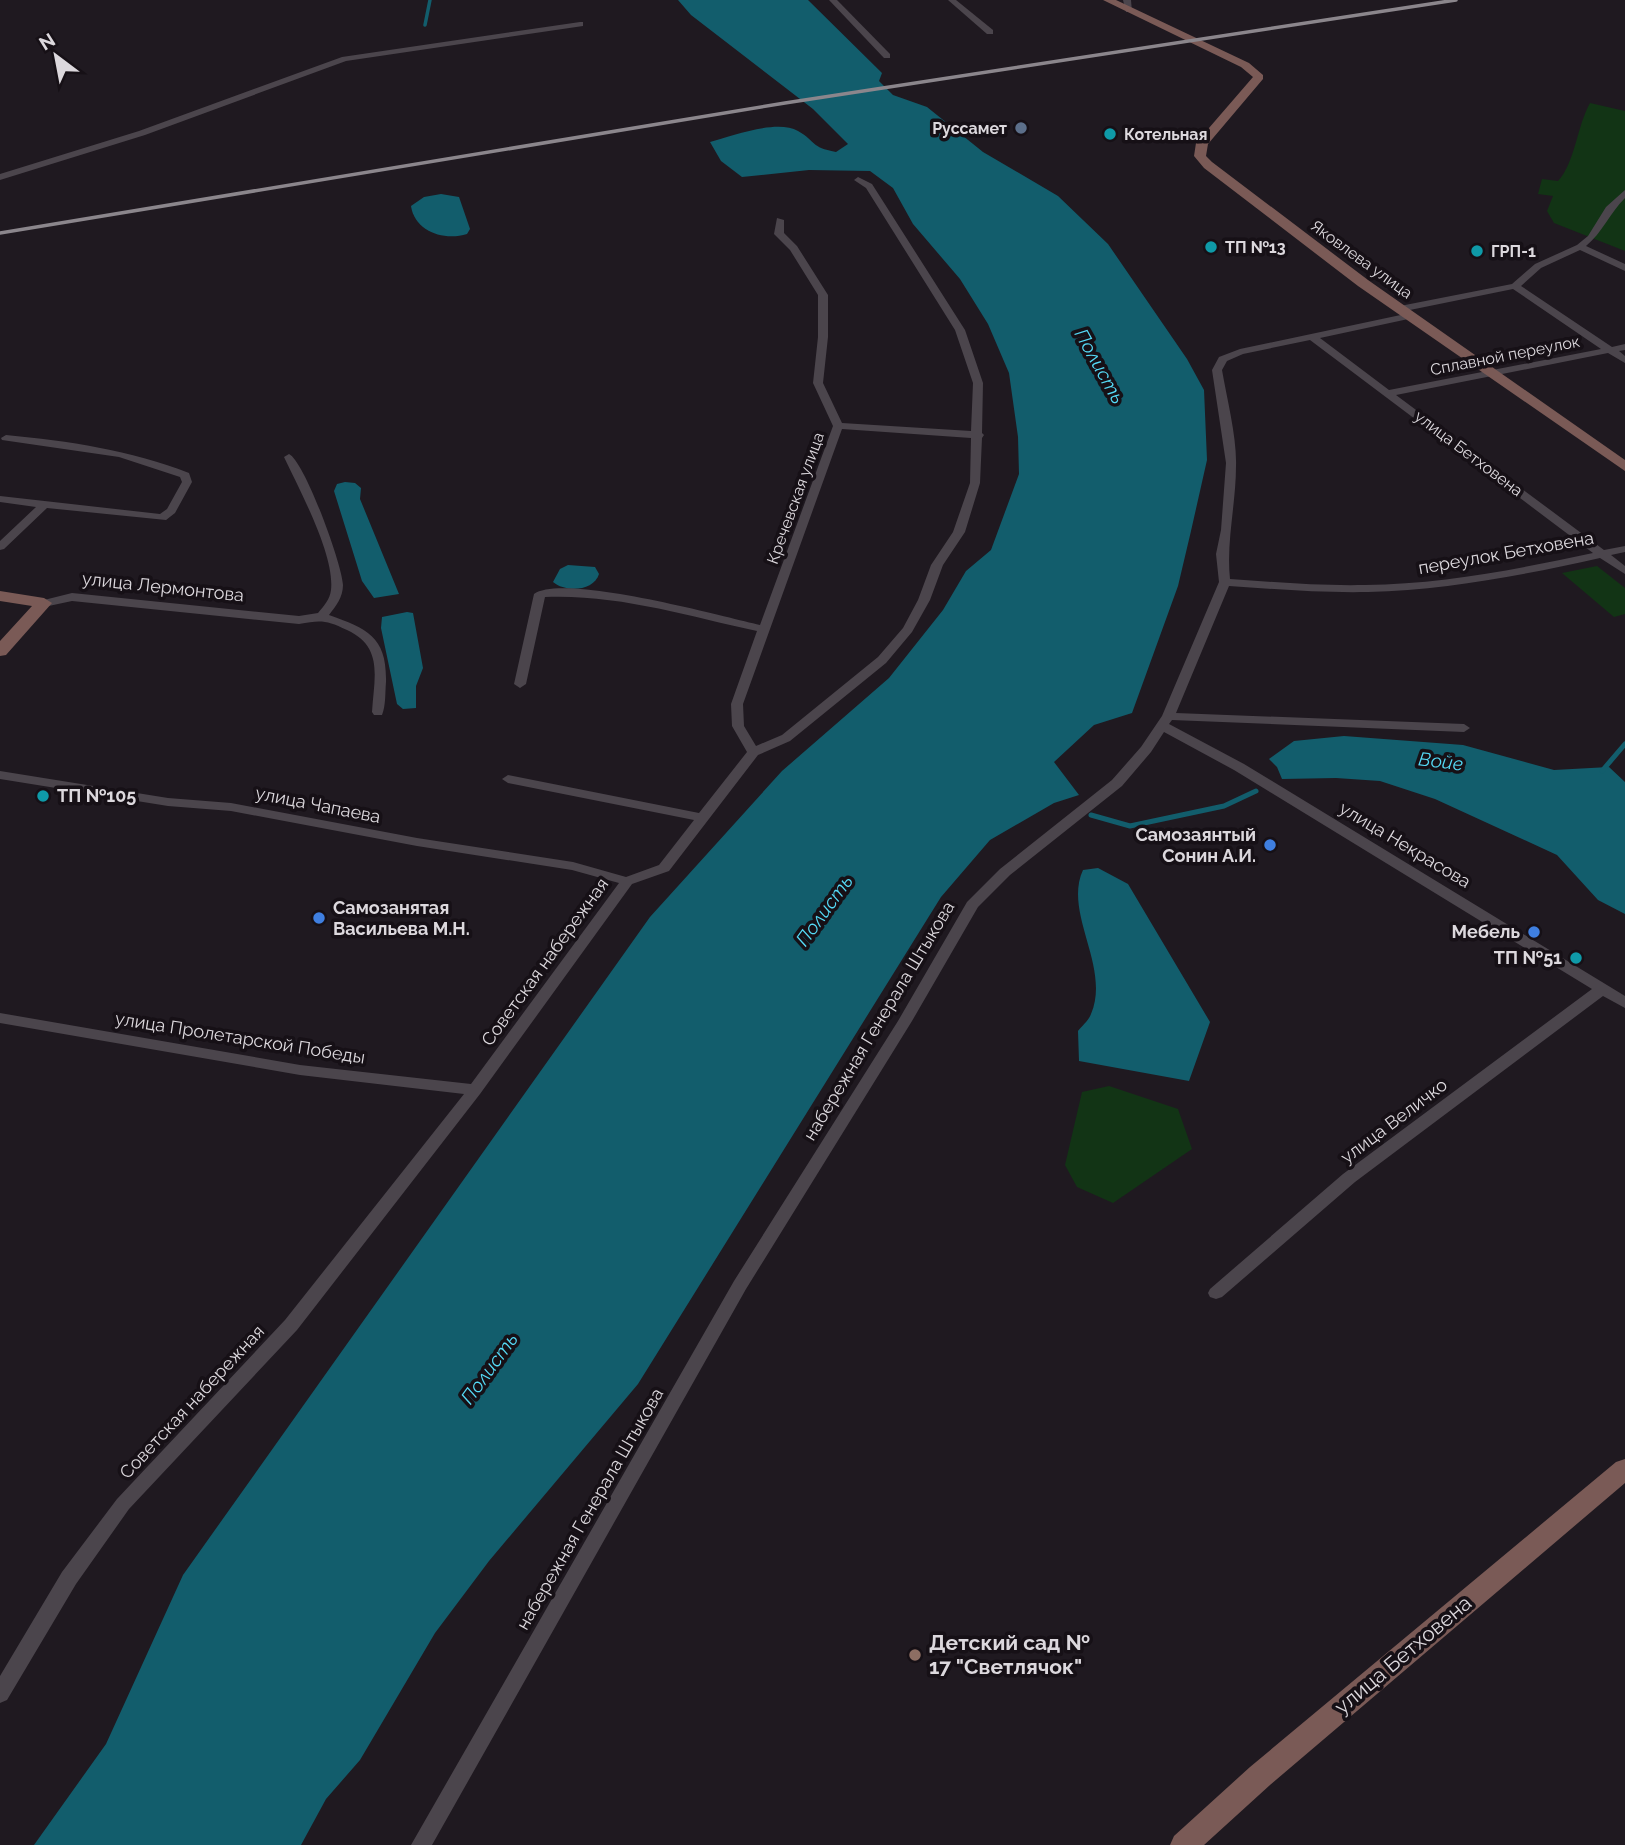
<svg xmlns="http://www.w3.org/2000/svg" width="1625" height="1845" font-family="Raleway,sans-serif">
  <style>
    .green { fill: #123415 }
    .water { fill: #125d6c }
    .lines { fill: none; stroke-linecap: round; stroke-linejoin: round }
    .stream-far1 { stroke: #125d6c; stroke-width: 3.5 }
    .stream { stroke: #125d6c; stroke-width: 5 }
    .street { fill: #4b454c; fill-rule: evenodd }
    .secondary { fill: #7a5a56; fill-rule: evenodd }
    .rail { stroke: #8b868c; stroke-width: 3.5 }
    .service-dot { fill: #5c6f8a; stroke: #161016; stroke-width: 2.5 }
    .culture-dot { fill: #0f9aa8; stroke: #161016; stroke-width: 2.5 }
    .shop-dot { fill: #3f7fe0; stroke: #161016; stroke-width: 2.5 }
    .education-dot { fill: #8d6e63; stroke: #161016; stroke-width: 2.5 }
    .labels { text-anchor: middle; stroke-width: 7; stroke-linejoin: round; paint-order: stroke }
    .far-poi-label { font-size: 16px; font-weight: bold; fill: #dcd8dd; stroke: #161016; text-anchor: start }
    .far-street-label { font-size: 16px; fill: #dcd8dd; stroke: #161016 }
    .street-label { font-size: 18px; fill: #dcd8dd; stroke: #161016 }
    .poi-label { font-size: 18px; font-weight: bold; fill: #dcd8dd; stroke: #161016; text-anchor: end }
    .water-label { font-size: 19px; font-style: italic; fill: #55daf6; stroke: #161016 }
    .near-poi-label { font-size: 21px; font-weight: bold; fill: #dcd8dd; stroke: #161016; text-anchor: start }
    .near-street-label { font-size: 21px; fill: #dcd8dd; stroke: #161016 }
  </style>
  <rect width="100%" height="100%" fill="#1f1920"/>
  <g class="green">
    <path d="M1590,103L1625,111V251L1554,223L1547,211L1553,196L1538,194L1542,179L1558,181C1575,163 1577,126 1590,103Z"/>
    <path d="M1597,566L1625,588V614L1614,617L1562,573Z"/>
    <path d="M1109,1086L1178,1109L1192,1149L1113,1203L1077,1187L1065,1165L1082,1092Z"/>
  </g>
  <g class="water">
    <path d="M678,0H808L882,73L879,81L893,95L927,107L983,152L1058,196L1108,244L1187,359L1204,390L1207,460L1191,531L1178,586L1132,713L1094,725L1054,762L1079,795L1054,803L990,840L941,897L638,1384L489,1561L435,1633L360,1760L326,1799L301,1845H34L106,1744L183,1575L650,917L782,771L889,678L943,610L966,571L991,550L1019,474L1018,437L1009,373L988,324L960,279L913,224L893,188L870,171L809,170L742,177L721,161L710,142C732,136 777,119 798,131C817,142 810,147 836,152L848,144L813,109L691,15Z"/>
    <path d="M441,194L459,197L470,229L467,234C444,241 415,232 411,206L424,197Z"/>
    <path d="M345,482L355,483L361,488L360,499L399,594L374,598L362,581L334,491L337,484Z"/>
    <path d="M568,565L595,567L599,574C594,591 566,593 553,582L560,569Z"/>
    <path d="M407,612L413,613L423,668L416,686V708L403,709L397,704L381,628L382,617Z"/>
    <path d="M1344,736L1463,745L1554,770L1609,767L1625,782V914L1598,900L1557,855L1435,799L1380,781L1336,778L1282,779L1277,767L1269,759L1294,741Z"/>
    <path d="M1098,868L1128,884L1210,1022L1189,1081L1079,1061L1078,1031C1082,1026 1089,1020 1091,1014C1111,967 1063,913 1083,870Z"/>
  </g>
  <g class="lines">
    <path class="stream-far1" d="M425,25L430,0"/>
    <g class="stream">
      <path d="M1602,771L1625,744"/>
      <path d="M1091,815L1130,826L1224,806L1256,791"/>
    </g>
    <g class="street">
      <path d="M829,0H837L890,54V58H884Z"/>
      <path d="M948,0H956L993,30V34H987Z"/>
      <path d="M1123,0H1131L1132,12H1126Z"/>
      <path d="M580,22H583V26L346,61L145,135L0,180V174L139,131L342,57Z"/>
      <path d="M858,177L872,184L965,330L983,383L982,433L984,435L982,438L980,483L965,532L943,565L930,600L912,632L886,663L790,741L758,755L669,871L632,884L480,1094L297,1330L129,1509L76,1584L7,1700L0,1703V1676L62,1572L117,1499L285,1320L464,1094L300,1075L0,1023V1013L300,1065L471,1084L619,883L572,870L417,846L231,811L168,806L0,779V771L168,798L231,803L417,838L573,862L626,877L659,865L694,820L508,783L502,779L508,775L699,813L747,752L732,726L731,704L757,631C687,616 618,594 545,597L526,684L520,688L514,684L534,594C563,573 721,616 760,625L833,426L813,383L818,337V295L790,250L774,234L777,218L784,220V233L797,246L828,295V337L823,383L842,423L971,431L973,383L955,330L866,188L854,180ZM842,429L971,438L970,483L953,532L931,565L918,600L903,628L878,657L782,735L756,746L744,726L743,704Z"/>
      <path d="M1625,190V198C1610,213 1602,233 1586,246L1625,264V271L1580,250L1541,268L1521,286L1612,347L1625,344V350L1619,351L1625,356V363L1608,353L1396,395L1604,550L1625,546V552L1611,555L1625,566V574L1600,558C1524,575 1447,590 1368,592C1322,593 1275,589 1229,586L1176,713L1464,724L1470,728L1464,732L1172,720L1169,724L1244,764L1625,996V1008L1603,996L1355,1182L1222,1297L1216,1299L1210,1297L1208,1293L1210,1289L1343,1174L1592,989L1234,770L1164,732L1151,752L1122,786L1010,875L978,907L912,1021L746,1289L432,1845H411L734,1281L898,1021L967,902L1000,869L1112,780L1141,747L1162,716L1219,582L1216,554L1221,530L1226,463L1212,370L1219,357L1240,349L1410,313L1415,316L1413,318L1320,338L1389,390L1601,349L1513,289L1400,312L1395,309L1400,306L1512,284L1535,264L1577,245L1588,236L1606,207ZM1310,340L1593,553C1518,569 1442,584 1365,585C1320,586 1275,582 1230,579C1226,542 1236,504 1236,466C1237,438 1227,399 1222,370L1227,361L1243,354Z"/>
      <path d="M6,435C69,441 130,450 189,473L192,482L175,513L166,520L47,508L4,549L0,550V541L36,507L0,502V496L160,514L167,509L182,482L180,477L119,457L2,440L1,438Z"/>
      <path d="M289,454C305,462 342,564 343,585C343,597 336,606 329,615C368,629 387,637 386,682C385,693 386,705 382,715H374L372,712C374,678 384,647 347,630C326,620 321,620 299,624L72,601L44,607L38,603L40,601L72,593L299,616L318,613C324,606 330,599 331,590C335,555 299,489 284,457Z"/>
    </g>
    <g class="secondary">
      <path d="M1103,0H1116L1249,63L1263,75V79L1208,144L1206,156L1212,162L1368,280L1625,460V471L1358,286L1204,168L1194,156L1196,143L1253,77L1241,67Z"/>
      <path d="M0,591L44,598L52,603L6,655L0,656V641L32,606L0,601Z"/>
      <path d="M1625,1459V1483L1270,1785L1204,1845H1170L1174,1836L1250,1767L1616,1462Z"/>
    </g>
    <path class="rail" d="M0,233L785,103L1456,0"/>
  </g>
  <circle class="service-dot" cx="1021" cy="128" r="7"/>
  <g class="culture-dot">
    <circle cx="1110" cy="134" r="7"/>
    <circle cx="1211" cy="247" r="7"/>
    <circle cx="1477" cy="251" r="7"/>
    <circle cx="43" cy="796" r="7"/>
    <circle cx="1576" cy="958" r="7"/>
  </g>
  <g class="shop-dot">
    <circle cx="1270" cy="845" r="7"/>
    <circle cx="319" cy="918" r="7"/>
    <circle cx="1534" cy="932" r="7"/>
  </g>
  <circle class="education-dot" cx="915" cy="1655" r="7"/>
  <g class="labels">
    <g class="far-poi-label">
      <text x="1007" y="134" text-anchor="end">Руссамет</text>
      <text x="1124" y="140">Котельная</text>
      <text x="1225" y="253">ТП №13</text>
      <text x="1491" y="257">ГРП-1</text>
    </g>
    <g class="far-street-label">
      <text transform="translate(1362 259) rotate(36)" y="6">Яковлева улица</text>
      <text transform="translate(1505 355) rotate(-11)" y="6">Сплавной переулок</text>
      <text transform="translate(1469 453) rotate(37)" y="6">улица Бетховена</text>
      <text transform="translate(795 498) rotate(-70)" y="6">Кречевская улица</text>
    </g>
    <g class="street-label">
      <text transform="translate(1506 553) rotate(-10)" y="6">переулок Бетховена</text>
      <text transform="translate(163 587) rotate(6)" y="6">улица Лермонтова</text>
      <text transform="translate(318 805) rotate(11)" y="6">улица Чапаева</text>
      <text transform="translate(1405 845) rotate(31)" y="6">улица Некрасова</text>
      <text transform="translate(545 962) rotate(-54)" y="6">Советская набережная</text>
      <text transform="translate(879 1021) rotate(-59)" y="6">набережная Генерала Штыкова</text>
      <text transform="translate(240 1038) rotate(9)" y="6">улица Пролетарской Победы</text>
      <text transform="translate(1394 1121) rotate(-37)" y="6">улица Величко</text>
      <text transform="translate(192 1402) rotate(-47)" y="6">Советская набережная</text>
      <text transform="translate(590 1509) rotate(-60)" y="6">набережная Генерала Штыкова</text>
    </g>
    <g class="poi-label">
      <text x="57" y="802" text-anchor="start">ТП №105</text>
      <text x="1256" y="841">Самозаянтый<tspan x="1256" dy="21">Сонин А.И.</tspan></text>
      <text x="333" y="914" text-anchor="start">Самозанятая<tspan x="333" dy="21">Васильева М.Н.</tspan></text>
      <text x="1520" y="938">Мебель</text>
      <text x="1562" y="964">ТП №51</text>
    </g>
    <g class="water-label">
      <text transform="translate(1100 366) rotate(61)" y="7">Полисть</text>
      <text transform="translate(1441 761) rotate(7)" y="7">Войе</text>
      <text transform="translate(824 910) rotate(-54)" y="7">Полисть</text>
      <text transform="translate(489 1368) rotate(-54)" y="7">Полисть</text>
    </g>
    <g class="near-poi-label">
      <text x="929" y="1650">Детский сад №<tspan x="929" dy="24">17 "Светлячок"</tspan></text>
    </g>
    <g class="near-street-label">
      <text transform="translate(1403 1655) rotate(-40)" y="7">улица Бетховена</text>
    </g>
  </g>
  <g transform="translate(56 56) rotate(328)" stroke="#161016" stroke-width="5" paint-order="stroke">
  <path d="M0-5L12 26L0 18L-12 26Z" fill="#dcd8dd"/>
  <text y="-10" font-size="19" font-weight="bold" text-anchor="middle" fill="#dcd8dd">N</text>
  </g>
</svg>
